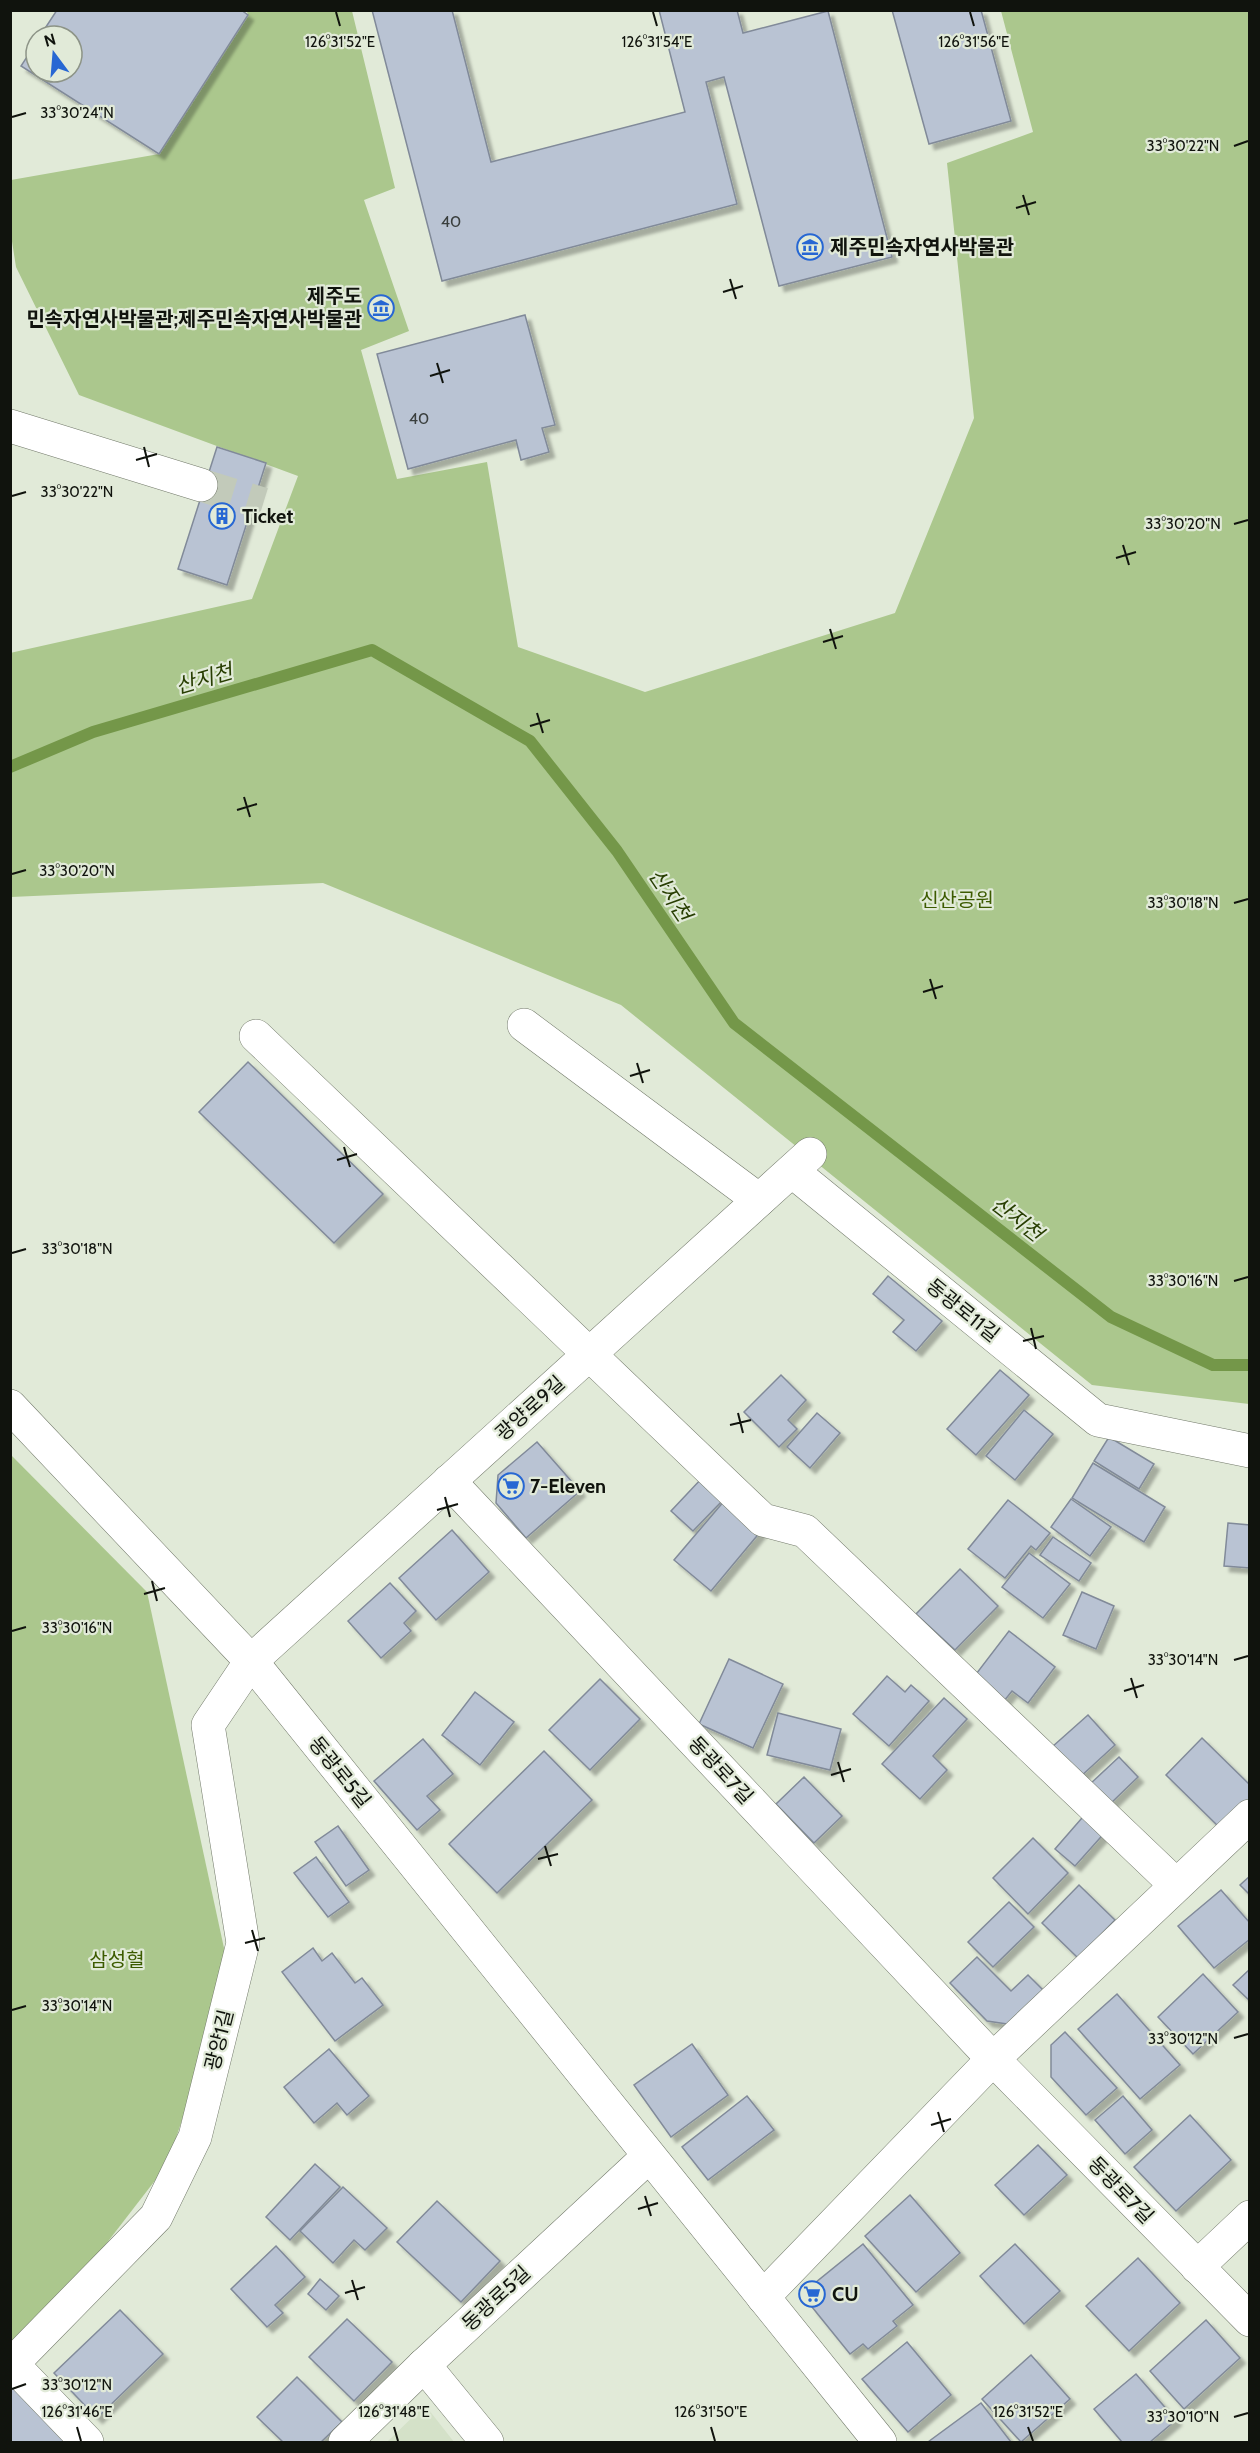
<svg xmlns="http://www.w3.org/2000/svg" width="1260" height="2453" font-family="Cabin,'Noto Sans KR',sans-serif">
  <style>
    .built { fill: #d4e1c8 }
    .green { fill: #abc78d }
    .lines { fill: none; stroke-linecap: round; stroke-linejoin: round }
    .stream { stroke: #749749; stroke-width: 12 }
    .building { fill: #b9c3d3; stroke: #818a99; stroke-width: 1.5; filter: url(#shadow) }
    .minor-tunnel { stroke: #c2caba; stroke-width: 33; stroke-dasharray: 33 16; stroke-linecap: butt }
    .minor-casing { stroke: #737a6b; stroke-width: 34 }
    .minor { stroke: #fff; stroke-width: 33 }
    .ticks { fill: none; stroke: #10130d; stroke-width: 2 }
    .labels { text-anchor: middle; stroke-width: 4.5; stroke-linejoin: round; paint-order: stroke }
    .number-label { font-size: 16px; fill: #3a3f3e }
    .poi-label { font-size: 20px; font-weight: bold; fill: #10130d; stroke: #e1ead8; text-anchor: start }
    .park-label { font-size: 20px; fill: #3c5b00; stroke: #e1ead8 }
    .street-label { font-size: 20px; fill: #10130d; stroke: #e1ead8 }
    .water-label { font-size: 21px; font-style: italic; fill: #283e02; stroke: #e1ead8 }
    .ticks-label { font-size: 15px; text-anchor: middle; fill: #10130d; stroke: #e1ead8; stroke-width: 4.5; stroke-linejoin: round; paint-order: stroke }
  </style>
  <defs>
    <filter id="shadow"><feDropShadow dx="5.5" dy="5.5" stdDeviation="1.5" flood-color="#0004"/></filter>
  </defs>
  <rect width="100%" height="100%" fill="#e1ead8"/>
  <path class="built" d="M425,2405L454,2442H387Z"/>
  <g class="green">
    <path d="M247,11H352L395,188L364,200L409,331L361,350L397,479L487,462L518,647L645,692L895,613L974,418L947,163L1033,132L1001,11H1249V1404L1092,1385L621,1005L323,883L11,897L10,653L252,599L298,476L79,395L16,267L11,235V180L159,154L248,16Z"/>
    <path d="M11,1455L147,1592L227,1962L212,2030L167,2165L89,2266L11,2343Z"/>
  </g>
  <g class="lines">
    <path class="stream" d="M10,767L93,732L372,650L530,741L617,851L734,1023L1111,1317L1213,1365H1250"/>
  </g>
  <g class="building">
    <path d="M57,10H241L248,15L159,154L21,66L36,43V72H72V36H40Z"/>
    <path d="M372,10H452L491,162L685,112L659,10H737L743,33L828,11L892,257L779,286L724,77L706,82L737,204L442,281Z"/>
    <path d="M892,10H981L1011,121L929,144Z"/>
    <path d="M525,315L555,425L542,428L549,452L521,460L516,440L408,469L377,354Z"/>
    <path d="M217,447L266,463L227,585L178,569Z"/>
    <path d="M248,1062L383,1194L334,1243L199,1112Z"/>
    <path d="M888,1276L942,1321L916,1351L893,1332L904,1320L873,1294Z"/>
    <path d="M1000,1370L1029,1395L976,1455L947,1429Z"/>
    <path d="M781,1375L806,1400L788,1420L797,1429L779,1447L744,1412Z"/>
    <path d="M1024,1410L1053,1434L1015,1480L986,1456Z"/>
    <path d="M817,1413L840,1433L810,1468L787,1447Z"/>
    <path d="M1109,1437L1154,1464L1139,1489L1094,1461Z"/>
    <path d="M537,1442L580,1491L526,1538L496,1503L498,1475Z"/>
    <path d="M1093,1463L1165,1507L1144,1542L1072,1498Z"/>
    <path d="M702,1478L724,1499L693,1531L671,1511Z"/>
    <path d="M1071,1499L1111,1527L1090,1556L1051,1527Z"/>
    <path d="M725,1500L761,1531L711,1591L674,1560Z"/>
    <path d="M1008,1500L1050,1533L1036,1550L1031,1546L1005,1578L968,1549Z"/>
    <path d="M1228,1523L1250,1525V1568L1224,1566Z"/>
    <path d="M452,1530L489,1572L436,1620L399,1578Z"/>
    <path d="M1053,1537L1091,1563L1079,1581L1040,1555Z"/>
    <path d="M1029,1553L1070,1584L1043,1618L1002,1587Z"/>
    <path d="M960,1569L998,1606L955,1650L916,1614Z"/>
    <path d="M390,1583L416,1611L404,1623L411,1631L381,1658L348,1621Z"/>
    <path d="M1082,1592L1114,1606L1096,1649L1063,1635Z"/>
    <path d="M1009,1631L1055,1667L1028,1703L1012,1691L1004,1701L973,1678Z"/>
    <path d="M729,1659L783,1684L753,1748L699,1724Z"/>
    <path d="M887,1676L905,1692L911,1685L929,1701L889,1746L853,1714Z"/>
    <path d="M600,1679L640,1719L590,1770L549,1730Z"/>
    <path d="M475,1692L514,1722L480,1765L442,1735Z"/>
    <path d="M944,1698L967,1719L933,1756L947,1770L920,1799L882,1764Z"/>
    <path d="M778,1713L841,1729L830,1770L767,1755Z"/>
    <path d="M1088,1715L1115,1745L1079,1778L1052,1747Z"/>
    <path d="M1202,1738L1250,1785V1798L1220,1828L1166,1775Z"/>
    <path d="M423,1739L453,1774L427,1796L440,1810L417,1830L374,1781Z"/>
    <path d="M544,1751L592,1800L497,1893L449,1844Z"/>
    <path d="M1119,1757L1138,1777L1109,1805L1089,1785Z"/>
    <path d="M804,1777L842,1816L814,1843L776,1804Z"/>
    <path d="M1088,1811L1108,1829L1075,1866L1055,1849Z"/>
    <path d="M338,1826L369,1870L346,1886L315,1842Z"/>
    <path d="M1033,1838L1068,1873L1028,1914L993,1878Z"/>
    <path d="M316,1857L349,1902L328,1917L294,1873Z"/>
    <path d="M1250,1876V1895L1240,1885Z"/>
    <path d="M1079,1885L1115,1920L1078,1958L1042,1923Z"/>
    <path d="M1221,1890L1250,1923V1939L1214,1968L1178,1926Z"/>
    <path d="M1009,1902L1034,1927L993,1967L968,1942Z"/>
    <path d="M313,1948L322,1961L332,1953L355,1983L362,1978L383,2005L335,2041L282,1972Z"/>
    <path d="M977,1957L1011,1991L1028,1975L1046,1993L1014,2025L987,2021L950,1983Z"/>
    <path d="M1250,1969V2001L1233,1985Z"/>
    <path d="M1203,1974L1238,2012L1193,2054L1158,2017Z"/>
    <path d="M1117,1994L1180,2065L1140,2099L1078,2029Z"/>
    <path d="M1065,2032L1117,2088L1086,2115L1051,2077V2045Z"/>
    <path d="M692,2044L728,2095L671,2137L634,2085Z"/>
    <path d="M329,2049L369,2096L347,2115L337,2103L314,2123L284,2087Z"/>
    <path d="M747,2096L774,2130L708,2180L682,2147Z"/>
    <path d="M1123,2096L1152,2130L1125,2154L1095,2120Z"/>
    <path d="M1190,2115L1231,2160L1176,2211L1134,2167Z"/>
    <path d="M1038,2145L1067,2175L1024,2215L995,2185Z"/>
    <path d="M315,2164L340,2187L290,2240L266,2217Z"/>
    <path d="M343,2187L387,2228L365,2250L354,2240L333,2263L300,2231Z"/>
    <path d="M910,2195L960,2253L916,2292L865,2236Z"/>
    <path d="M437,2201L500,2261L461,2302L397,2242Z"/>
    <path d="M863,2244L913,2305L893,2321L897,2326L868,2349L863,2344L850,2354L812,2307L815,2283Z"/>
    <path d="M1015,2244L1060,2291L1024,2324L980,2276Z"/>
    <path d="M276,2246L305,2277L275,2305L283,2313L267,2327L231,2289Z"/>
    <path d="M1138,2258L1180,2303L1129,2351L1086,2306Z"/>
    <path d="M320,2279L339,2296L326,2310L308,2294Z"/>
    <path d="M120,2310L163,2354L97,2418L54,2373Z"/>
    <path d="M347,2319L392,2362L354,2401L309,2357Z"/>
    <path d="M1206,2320L1240,2358L1184,2409L1150,2371Z"/>
    <path d="M907,2342L951,2395L908,2432L862,2379Z"/>
    <path d="M1031,2355L1070,2399L1021,2442L982,2399Z"/>
    <path d="M1136,2374L1176,2420L1150,2442H1122L1094,2409Z"/>
    <path d="M297,2377L342,2422L321,2442H283L257,2417Z"/>
    <path d="M10,2382L69,2442H10Z"/>
    <path d="M981,2403L1011,2442H928Z"/>
  </g>
  <g class="lines">
    <path class="minor-tunnel" d="M201,485L263,504"/>
    <g class="minor-casing">
      <g id="minor">
        <path d="M10,426L201,485"/>
        <path d="M524,1025L759,1200"/>
        <path d="M256,1036L763,1520L805,1531L1176,1885"/>
        <path d="M792,1171L1098,1420L1250,1451"/>
        <path d="M10,1406L251,1661L880,2442"/>
        <path d="M449,1481L993,2059L1250,2320"/>
        <path d="M1197,2267L1250,2217"/>
        <path d="M763,2297L993,2059L1250,1816"/>
        <path d="M13,2365L87,2442"/>
        <path d="M424,2365L487,2442"/>
        <path d="M10,2366L156,2217L195,2137L243,1943L208,1725L251,1661L810,1154"/>
        <path d="M345,2442L424,2365L649,2156"/>
      </g>
    </g>
    <use href="#minor" class="minor"/>
  </g>
  <path class="ticks" d="M336,12L340,26M653,12L657,26M970,12L974,26M12,117L26,113M1234,146L1248,141M1023,195L1029,215M1016,208L1036,202M730,279L736,299M723,292L743,286M437,363L443,383M430,376L450,370M144,447L149,467M136,460L157,454M12,496L26,492M1234,524L1248,520M1123,545L1129,565M1116,558L1136,552M830,629L836,649M823,642L843,636M537,713L543,733M530,726L550,720M244,797L250,817M237,810L257,804M12,874L26,870M1234,903L1248,899M930,979L936,999M923,992L943,986M637,1063L643,1083M630,1076L650,1070M344,1147L350,1167M337,1160L357,1154M12,1253L26,1249M1234,1281L1248,1277M1031,1328L1036,1349M1023,1341L1044,1336M738,1413L743,1433M730,1425L751,1420M445,1497L450,1517M437,1510L458,1504M152,1581L157,1601M144,1594L165,1588M12,1631L26,1627M1234,1660L1248,1656M1131,1678L1137,1698M1124,1691L1144,1685M838,1762L844,1782M831,1775L851,1769M545,1846L551,1866M538,1859L558,1854M252,1930L258,1951M245,1943L265,1938M12,2010L26,2006M1234,2038L1248,2034M938,2112L944,2132M931,2125L951,2119M645,2196L651,2216M638,2209L658,2203M352,2280L358,2300M345,2293L365,2287M12,2389L26,2384M1234,2417L1248,2413M77,2427L81,2441M394,2427L398,2441M711,2427L715,2441M1028,2427L1033,2441"/>
  <defs>
    <g id="museum-ring" transform="scale(1.35)"><circle r="9.5" fill="#e1ead8" stroke="#2767d3" stroke-width="1.5"/><path d="M0-6L6-3V-2H-6V-3ZM-5-1h2V3h-2ZM-1-1h2V3h-2ZM3-1h2V3H3ZM-6 4H6V6H-6Z" fill="#2767d3"/></g>
    <g id="building-ring" transform="scale(1.35)"><circle r="9.5" fill="#e1ead8" stroke="#2767d3" stroke-width="1.5"/><path d="M-4-6H4V6H1V3H-1V6H-4ZM-2.5-4.3h1.7v1.8h-1.7ZM.8-4.3h1.7v1.8H.8ZM-2.5-1h1.7V.8h-1.7ZM.8-1h1.7V.8H.8Z" fill="#2767d3"/></g>
    <g id="supermarket-ring" transform="scale(1.35)"><circle r="9.5" fill="#e1ead8" stroke="#2767d3" stroke-width="1.5"/><path d="M-6-5.5h2.5l.6 2H6L4.5 2H-2.5L-4.4-4H-6ZM-1.5 3.2a1.3 1.3 0 1 0 .1 0ZM3 3.2a1.3 1.3 0 1 0 .1 0Z" fill="#2767d3"/></g>
  </defs>
  <g fill-rule="evenodd">
    <use href="#museum-ring" x="810" y="247"/>
    <use href="#museum-ring" x="381" y="308"/>
    <use href="#building-ring" x="222" y="516"/>
    <use href="#supermarket-ring" x="511" y="1486"/>
    <use href="#supermarket-ring" x="812" y="2294"/>
  </g>
  <g class="labels">
    <g class="number-label">
      <text x="451" y="227">40</text>
      <text x="419" y="424">40</text>
    </g>
    <g class="poi-label">
      <text x="830" y="254">제주민속자연사박물관</text>
      <text x="362" y="303" text-anchor="end">제주도<tspan x="362" dy="23">민속자연사박물관;제주민속자연사박물관</tspan></text>
      <text x="242" y="523">Ticket</text>
      <text x="530" y="1493">7-Eleven</text>
      <text x="832" y="2301">CU</text>
    </g>
    <g class="park-label">
      <text x="957" y="907">신산공원</text>
      <text x="117" y="1967">삼성혈</text>
    </g>
    <g class="street-label">
      <text transform="translate(963 1310) rotate(39)" y="7">동광로11길</text>
      <text transform="translate(530 1408) rotate(-42)" y="7">광양로9길</text>
      <text transform="translate(721 1770) rotate(47)" y="7">동광로7길</text>
      <text transform="translate(340 1772) rotate(51)" y="7">동광로5길</text>
      <text transform="translate(219 2040) rotate(-76)" y="7">광양1길</text>
      <text transform="translate(1121 2190) rotate(46)" y="7">동광로7길</text>
      <text transform="translate(496 2298) rotate(-43)" y="7">동광로5길</text>
    </g>
    <g class="water-label">
      <text transform="translate(204 679) rotate(-16)" y="7">산지천</text>
      <text transform="translate(670 895) rotate(56)" y="7">산지천</text>
      <text transform="translate(1017 1219) rotate(38)" y="7">산지천</text>
    </g>
  </g>
  <g class="ticks-label">
    <text x="340" y="47">126°31'52"E</text>
    <text x="657" y="47">126°31'54"E</text>
    <text x="974" y="47">126°31'56"E</text>
    <text x="77" y="118">33°30'24"N</text>
    <text x="1183" y="151">33°30'22"N</text>
    <text x="77" y="497">33°30'22"N</text>
    <text x="1183" y="529">33°30'20"N</text>
    <text x="77" y="876">33°30'20"N</text>
    <text x="1183" y="908">33°30'18"N</text>
    <text x="77" y="1254">33°30'18"N</text>
    <text x="1183" y="1286">33°30'16"N</text>
    <text x="77" y="1633">33°30'16"N</text>
    <text x="1183" y="1665">33°30'14"N</text>
    <text x="77" y="2011">33°30'14"N</text>
    <text x="1183" y="2044">33°30'12"N</text>
    <text x="77" y="2390">33°30'12"N</text>
    <text x="77" y="2417">126°31'46"E</text>
    <text x="394" y="2417">126°31'48"E</text>
    <text x="711" y="2417">126°31'50"E</text>
    <text x="1028" y="2417">126°31'52"E</text>
    <text x="1183" y="2422">33°30'10"N</text>
  </g>
  <rect width="1260" height="2453" fill="none" stroke="#10130d" stroke-width="24"/>
  <g transform="translate(54 54) rotate(344)"><circle r="28" fill="#e1ead8" stroke="#8d9487" stroke-width="1.5"/>
  <path d="M0-4.5L10 22L0 15L-10 22Z" fill="#2767d3"/>
  <text y="-9" font-size="16" font-weight="bold" text-anchor="middle" fill="#10130d">N</text>
  </g>
</svg>
